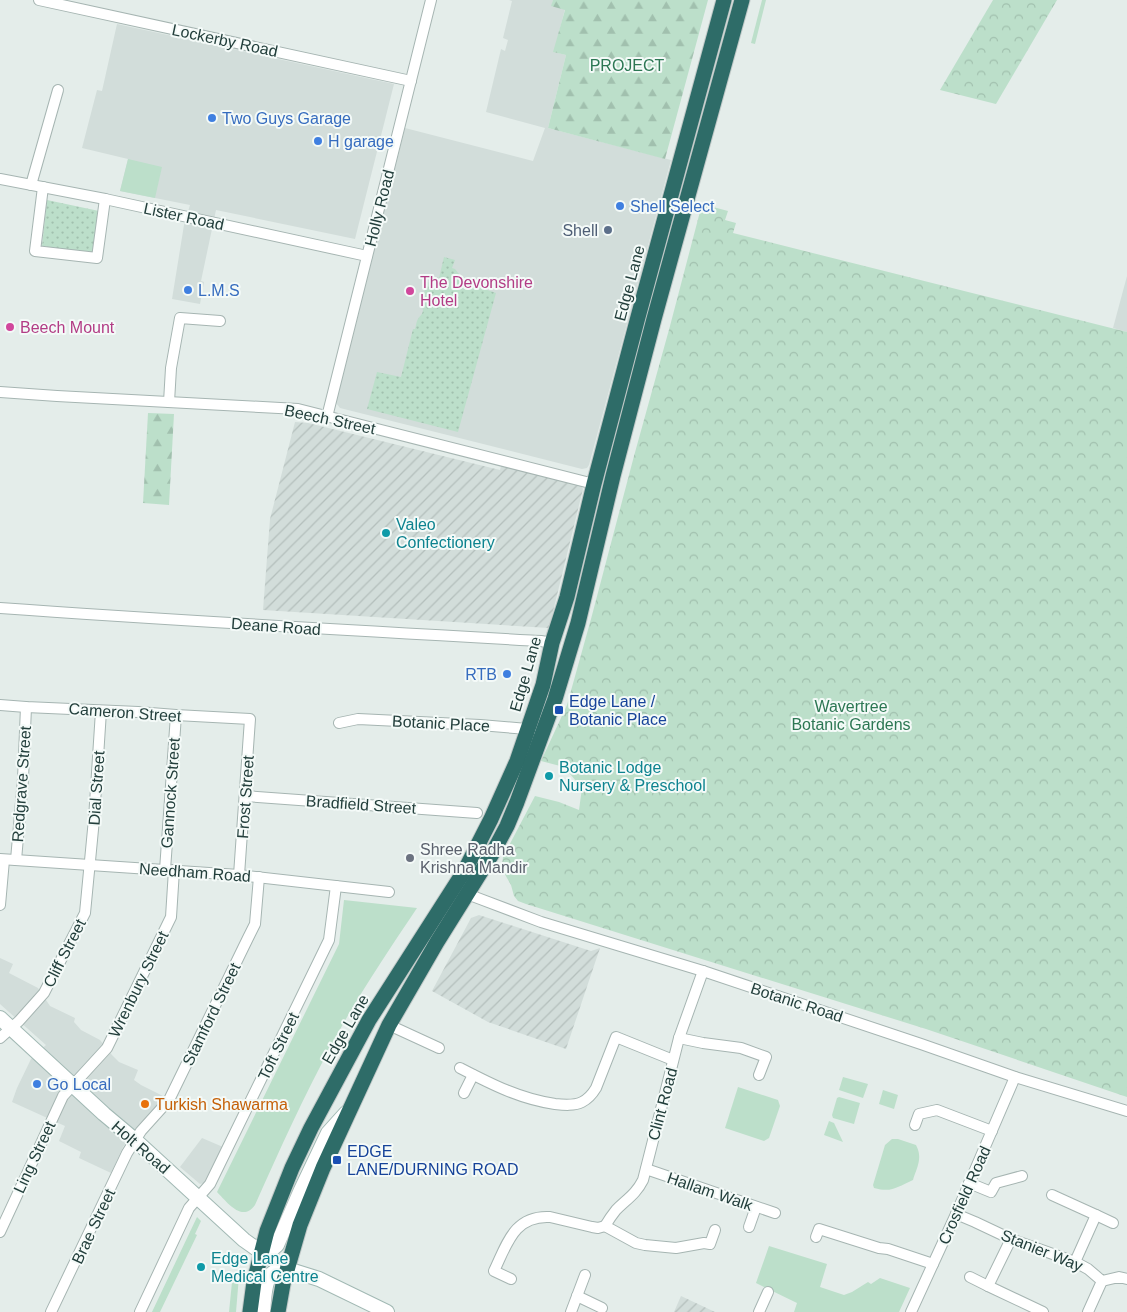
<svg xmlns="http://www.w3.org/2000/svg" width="1127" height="1312" font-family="Arial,sans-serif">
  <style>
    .built { fill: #d2ddda }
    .industrial { fill: url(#industrial-furrows) }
    .grass { fill: #bcdfca }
    .forest { fill: url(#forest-firs) }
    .park { fill: url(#park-crowns) }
    .garden { fill: url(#garden-dots) }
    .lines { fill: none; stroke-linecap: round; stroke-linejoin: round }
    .street-casing { stroke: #a6b5b2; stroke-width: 12 }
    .secondary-casing { stroke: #a2b9b4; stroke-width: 16 }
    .highway-casing { stroke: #c1c9c8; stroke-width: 17 }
    .street { stroke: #fff; stroke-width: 10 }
    .secondary { stroke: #fff; stroke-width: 14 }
    .highway { stroke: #2e6c68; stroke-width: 15 }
    .shop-dot { fill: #3f7fe0; stroke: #f4faf8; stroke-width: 2 }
    .service-dot { fill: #5c6f8a; stroke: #f4faf8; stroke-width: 2 }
    .hotel-dot { fill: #d1479c; stroke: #f4faf8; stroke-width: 2 }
    .culture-dot { fill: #0f9aa8; stroke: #f4faf8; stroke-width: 2 }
    .transit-dot { fill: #1a4fb4; stroke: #f4faf8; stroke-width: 2 }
    .worship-dot { fill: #6b7280; stroke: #f4faf8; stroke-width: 2 }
    .food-dot { fill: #e8710a; stroke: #f4faf8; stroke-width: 2 }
    .labels { text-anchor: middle; stroke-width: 4; stroke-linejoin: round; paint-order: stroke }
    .street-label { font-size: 16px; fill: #233f3c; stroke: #f4faf8 }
    .park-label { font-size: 16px; fill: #2c7753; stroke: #f4faf8 }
    .shop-label { font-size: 16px; fill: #366cbe; stroke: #f4faf8; text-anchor: start }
    .service-label { font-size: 16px; fill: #4e5e75; stroke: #f4faf8; text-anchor: end }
    .hotel-label { font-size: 16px; fill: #b23c85; stroke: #f4faf8; text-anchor: start }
    .culture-label { font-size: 16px; fill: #0d838f; stroke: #f4faf8; text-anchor: start }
    .transit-label { font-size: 16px; fill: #164399; stroke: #f4faf8; text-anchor: start }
    .worship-label { font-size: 16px; fill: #5b616d; stroke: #f4faf8; text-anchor: start }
    .food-label { font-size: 16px; fill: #c56008; stroke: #f4faf8; text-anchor: start }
  </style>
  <defs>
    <pattern id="industrial-furrows" width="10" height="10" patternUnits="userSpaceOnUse" patternTransform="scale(1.25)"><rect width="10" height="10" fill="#d2ddda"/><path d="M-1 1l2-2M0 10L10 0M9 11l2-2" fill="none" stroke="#b4bfbc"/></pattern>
    <pattern id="forest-firs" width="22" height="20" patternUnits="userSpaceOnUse" patternTransform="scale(1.25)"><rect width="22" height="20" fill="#bcdfca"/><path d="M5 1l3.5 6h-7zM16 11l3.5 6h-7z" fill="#a1c0ae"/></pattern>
    <pattern id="park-crowns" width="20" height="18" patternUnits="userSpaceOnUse" patternTransform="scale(1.25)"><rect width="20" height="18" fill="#bcdfca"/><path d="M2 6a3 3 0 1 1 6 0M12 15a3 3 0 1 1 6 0" fill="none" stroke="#a1c0ae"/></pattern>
    <pattern id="garden-dots" width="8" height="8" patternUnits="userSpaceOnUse" patternTransform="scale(1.25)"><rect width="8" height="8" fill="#bcdfca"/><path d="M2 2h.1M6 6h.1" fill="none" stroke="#a1c0ae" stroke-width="1.8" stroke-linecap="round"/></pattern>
  </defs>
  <rect width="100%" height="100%" fill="#e4edea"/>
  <g class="built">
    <path d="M509,0H553L552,6L565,9L554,52L566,55L548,128L671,160L589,465L587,468L582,469L340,408L336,403L405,128L533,161L545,128L486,112L501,49L505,51L508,40L503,38L512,1Z"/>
    <path d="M117,24L394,84L355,239L216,210L201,281L204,282L200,304L172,299L184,225L190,205L120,191L128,159L82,148L97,90L102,91Z"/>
    <path d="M1127,276V332L1113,328Z"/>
    <path d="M0,958L13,964L9,973L38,988L50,1006L75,1018L74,1022L81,1030L100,1040L112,1055L119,1062L138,1070L134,1080L141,1085L165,1097L138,1126L123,1147L111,1173L79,1158L81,1152L59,1141L65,1126L12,1102L17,1088L31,1059L46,1045L0,1004Z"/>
    <path d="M202,1138L223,1147L206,1181L204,1183L200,1184L180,1167Z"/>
  </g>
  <g class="industrial">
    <path d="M295,422L308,423L500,470L501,466L578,484L582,487L583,489L549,628L263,610L270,519Z"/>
    <path d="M479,915L591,951L600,948L566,1049L488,1022L432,991L471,918Z"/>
    <path d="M681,1296L715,1312H674Z"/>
  </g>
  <g class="grass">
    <path d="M762,0H766L755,44L751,43Z"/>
    <path d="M128,159L162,167L155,198L120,191Z"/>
    <path d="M344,900L417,908C387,953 357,997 332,1044C304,1096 279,1151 255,1205C242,1223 227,1202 217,1192L339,944Z"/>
    <path d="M843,1077L868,1084L863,1098L839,1090Z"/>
    <path d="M738,1087L778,1100L780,1106L769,1138L764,1141L725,1128Z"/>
    <path d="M883,1090L898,1095L894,1109L879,1104Z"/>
    <path d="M839,1097L860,1103L854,1124L833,1118L832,1115L837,1098Z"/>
    <path d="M829,1121L834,1123L843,1142L824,1135Z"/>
    <path d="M892,1139H898L916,1145C923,1158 917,1167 913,1180C897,1187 892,1193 874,1188L873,1185L885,1145Z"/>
    <path d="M197,1217L201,1221L195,1234L197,1235L160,1312H152Z"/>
    <path d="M769,1246L827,1264L820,1287L844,1295L852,1292L868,1282L871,1284L880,1278L910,1288L899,1312H794L797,1303L756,1283Z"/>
    <path d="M236,1275L239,1276L236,1312H229L232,1282Z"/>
  </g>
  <g class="forest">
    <path d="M553,0H708L665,159L548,128L566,55L553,52L565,10L551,6Z"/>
    <path d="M148,413L174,414L169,505L143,503Z"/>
  </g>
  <g class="park">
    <path d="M993,0H1057L996,104L940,90Z"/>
    <path d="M702,204L728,211L725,220L736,223L733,233L1127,332V1097L926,1029L526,904L518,901L514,896L511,885L503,871L502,865L503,857L535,796L559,802L579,810L582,788L564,767L541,761L567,705L591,619L634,456L670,326Z"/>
  </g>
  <g class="garden">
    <path d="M47,200L99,211L93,253L42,246Z"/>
    <path d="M444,257L455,260L452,268L455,269L459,274V280L496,293L458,432L367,409L377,372L401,377L413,329H415C416,326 416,324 417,321C420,314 426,314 421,304L427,282L434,284L436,277L439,278Z"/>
  </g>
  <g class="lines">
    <g class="street-casing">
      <g id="street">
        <path d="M39,0L411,81"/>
        <path d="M0,179L105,199L367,256"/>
        <path d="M31,185L58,90"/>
        <path d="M43,187L35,251L97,258L105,199"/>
        <path d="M0,392L57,396L298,409L594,484"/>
        <path d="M169,402L171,368L180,318L220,321"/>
        <path d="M327,417L431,0"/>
        <path d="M0,608C180,621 361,631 541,641L552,643"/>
        <path d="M0,705L26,707L138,712L176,715L250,719L239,875"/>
        <path d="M339,723L358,719L480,725L527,729L532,730"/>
        <path d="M245,796L477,813"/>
        <path d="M0,859L239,875L389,892"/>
        <path d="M16,860L23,779L26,707"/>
        <path d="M165,870L176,715"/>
        <path d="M467,894L541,922L703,971L921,1044L1015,1077L1127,1111"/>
        <path d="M0,905L4,860"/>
        <path d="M389,1025L439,1048"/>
        <path d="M0,1038L19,1021L44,993L85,913L94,819L101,711"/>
        <path d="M679,1038L703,1043L741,1048L766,1057L759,1075"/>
        <path d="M460,1068C491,1084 520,1099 555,1104C564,1105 574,1106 582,1102C588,1099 593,1093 596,1088L616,1037L673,1060"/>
        <path d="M464,1093L473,1075"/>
        <path d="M915,1125L919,1114L937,1110L992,1131"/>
        <path d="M646,1169L775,1213"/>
        <path d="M969,1183L991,1192L996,1183L1022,1176"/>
        <path d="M1052,1195L1096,1215L1075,1262"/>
        <path d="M956,1214L975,1222L1011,1239L1075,1262L1088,1269L1102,1281L1119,1277L1127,1279"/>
        <path d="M1096,1215L1113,1223"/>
        <path d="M605,1226C608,1221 612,1215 616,1210C627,1199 636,1194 643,1180L679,1038L703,971"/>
        <path d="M605,1226L636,1243L645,1245L676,1248L704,1243L710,1244L715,1230"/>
        <path d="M749,1227L756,1207"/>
        <path d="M0,1232L63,1096L107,1048L171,917L174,870"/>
        <path d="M816,1237L819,1229L879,1248L888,1249L933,1264"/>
        <path d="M1011,1239L988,1286L1043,1312"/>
        <path d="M970,1277L988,1286"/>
        <path d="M511,1279L494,1271C507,1244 514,1215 550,1217L592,1227L598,1228L605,1226"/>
        <path d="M577,1296L602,1308"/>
        <path d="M51,1312L127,1153L141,1131L169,1100L248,938L255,924L259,877"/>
        <path d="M140,1312L189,1208L210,1184L329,940L336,886"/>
        <path d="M571,1312L585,1275"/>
        <path d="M759,1312L768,1292"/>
        <path d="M911,1312L956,1214L1015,1077"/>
        <path d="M1088,1312L1102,1281"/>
      </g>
    </g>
    <g class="secondary-casing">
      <g id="secondary">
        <path d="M0,1018L104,1114L135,1140L244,1240L261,1252L287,1269L319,1279L387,1312"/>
        <path d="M261,1252H269L277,1245L300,1192L328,1133L346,1113"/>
        <path d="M263,1312C265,1294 263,1267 287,1269"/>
      </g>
    </g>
    <g class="highway-casing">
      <g id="highway">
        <path d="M250,1312L254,1282L267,1231L292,1168L311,1128L369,1020L465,870L491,819L517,761L543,685L552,643L567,597L594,484L638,317L724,0"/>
        <path d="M278,1312L283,1284L300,1225L323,1168L389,1025L437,942L492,854L507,826L517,802L555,699L578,623L613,476L654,319L742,0"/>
      </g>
    </g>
    <use href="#street" class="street"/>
    <use href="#secondary" class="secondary"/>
    <use href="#highway" class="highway"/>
  </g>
  <g class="shop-dot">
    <circle cx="212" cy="118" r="5"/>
    <circle cx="318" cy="141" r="5"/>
    <circle cx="620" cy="206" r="5"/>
    <circle cx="188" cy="290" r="5"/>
    <circle cx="507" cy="674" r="5"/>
    <circle cx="37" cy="1084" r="5"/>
  </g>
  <circle class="service-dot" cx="608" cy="230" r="5"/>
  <g class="hotel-dot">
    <circle cx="410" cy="291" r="5"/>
    <circle cx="10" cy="327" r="5"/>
  </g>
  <g class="culture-dot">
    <circle cx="386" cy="533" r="5"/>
    <circle cx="549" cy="776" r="5"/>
    <circle cx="201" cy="1267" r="5"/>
  </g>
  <g class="transit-dot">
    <rect x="554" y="705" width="10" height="10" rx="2.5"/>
    <rect x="332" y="1155" width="10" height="10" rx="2.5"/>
  </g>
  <circle class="worship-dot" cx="410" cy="858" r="5"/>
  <circle class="food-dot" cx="145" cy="1104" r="5"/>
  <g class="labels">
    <g class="street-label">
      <text transform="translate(225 40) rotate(12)" y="6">Lockerby Road</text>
      <text transform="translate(379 208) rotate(-76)" y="6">Holly Road</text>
      <text transform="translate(184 216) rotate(12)" y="6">Lister Road</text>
      <text transform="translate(629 283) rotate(-75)" y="6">Edge Lane</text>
      <text transform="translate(330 419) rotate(12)" y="6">Beech Street</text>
      <text transform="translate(276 626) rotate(4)" y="6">Deane Road</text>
      <text transform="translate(525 674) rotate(-74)" y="6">Edge Lane</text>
      <text transform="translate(125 712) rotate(4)" y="6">Cameron Street</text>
      <text transform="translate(441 723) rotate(3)" y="6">Botanic Place</text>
      <text transform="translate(21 784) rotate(-86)" y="6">Redgrave Street</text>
      <text transform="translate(96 788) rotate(-86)" y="6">Dial Street</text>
      <text transform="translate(170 793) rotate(-86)" y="6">Gannock Street</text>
      <text transform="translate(245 797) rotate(-86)" y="6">Frost Street</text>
      <text transform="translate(361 804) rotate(4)" y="6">Bradfield Street</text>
      <text transform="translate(195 872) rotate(4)" y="6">Needham Road</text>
      <text transform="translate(64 953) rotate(-63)" y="6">Cliff Street</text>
      <text transform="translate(138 984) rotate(-64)" y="6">Wrenbury Street</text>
      <text transform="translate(797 1002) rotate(18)" y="6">Botanic Road</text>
      <text transform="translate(211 1014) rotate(-64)" y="6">Stamford Street</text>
      <text transform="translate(345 1029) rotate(-60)" y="6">Edge Lane</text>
      <text transform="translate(278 1046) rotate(-64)" y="6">Toft Street</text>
      <text transform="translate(662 1104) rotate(-75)" y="6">Clint Road</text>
      <text transform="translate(141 1147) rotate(41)" y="6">Holt Road</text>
      <text transform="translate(34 1157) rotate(-65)" y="6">Ling Street</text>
      <text transform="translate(710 1191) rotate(19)" y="6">Hallam Walk</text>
      <text transform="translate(964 1195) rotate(-66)" y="6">Crosfield Road</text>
      <text transform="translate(93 1226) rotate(-65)" y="6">Brae Street</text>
      <text transform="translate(1042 1250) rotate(22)" y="6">Stanier Way</text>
    </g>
    <g class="park-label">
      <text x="627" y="71">PROJECT</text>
      <text x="851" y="712">Wavertree<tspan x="851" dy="18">Botanic Gardens</tspan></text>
    </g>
    <g class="shop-label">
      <text x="222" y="124">Two Guys Garage</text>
      <text x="328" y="147">H garage</text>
      <text x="630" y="212">Shell Select</text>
      <text x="198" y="296">L.M.S</text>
      <text x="497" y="680" text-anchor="end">RTB</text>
      <text x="47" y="1090">Go Local</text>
    </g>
    <g class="service-label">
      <text x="598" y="236">Shell</text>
    </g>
    <g class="hotel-label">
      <text x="420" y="288">The Devonshire<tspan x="420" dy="18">Hotel</tspan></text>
      <text x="20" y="333">Beech Mount</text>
    </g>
    <g class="culture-label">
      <text x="396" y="530">Valeo<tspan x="396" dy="18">Confectionery</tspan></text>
      <text x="559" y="773">Botanic Lodge<tspan x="559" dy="18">Nursery &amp; Preschool</tspan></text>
      <text x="211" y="1264">Edge Lane<tspan x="211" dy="18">Medical Centre</tspan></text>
    </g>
    <g class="transit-label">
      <text x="569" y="707">Edge Lane /<tspan x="569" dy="18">Botanic Place</tspan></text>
      <text x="347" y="1157">EDGE<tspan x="347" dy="18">LANE/DURNING ROAD</tspan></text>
    </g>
    <g class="worship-label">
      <text x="420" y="855">Shree Radha<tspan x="420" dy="18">Krishna Mandir</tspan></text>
    </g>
    <g class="food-label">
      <text x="155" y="1110">Turkish Shawarma</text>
    </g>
  </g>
</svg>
